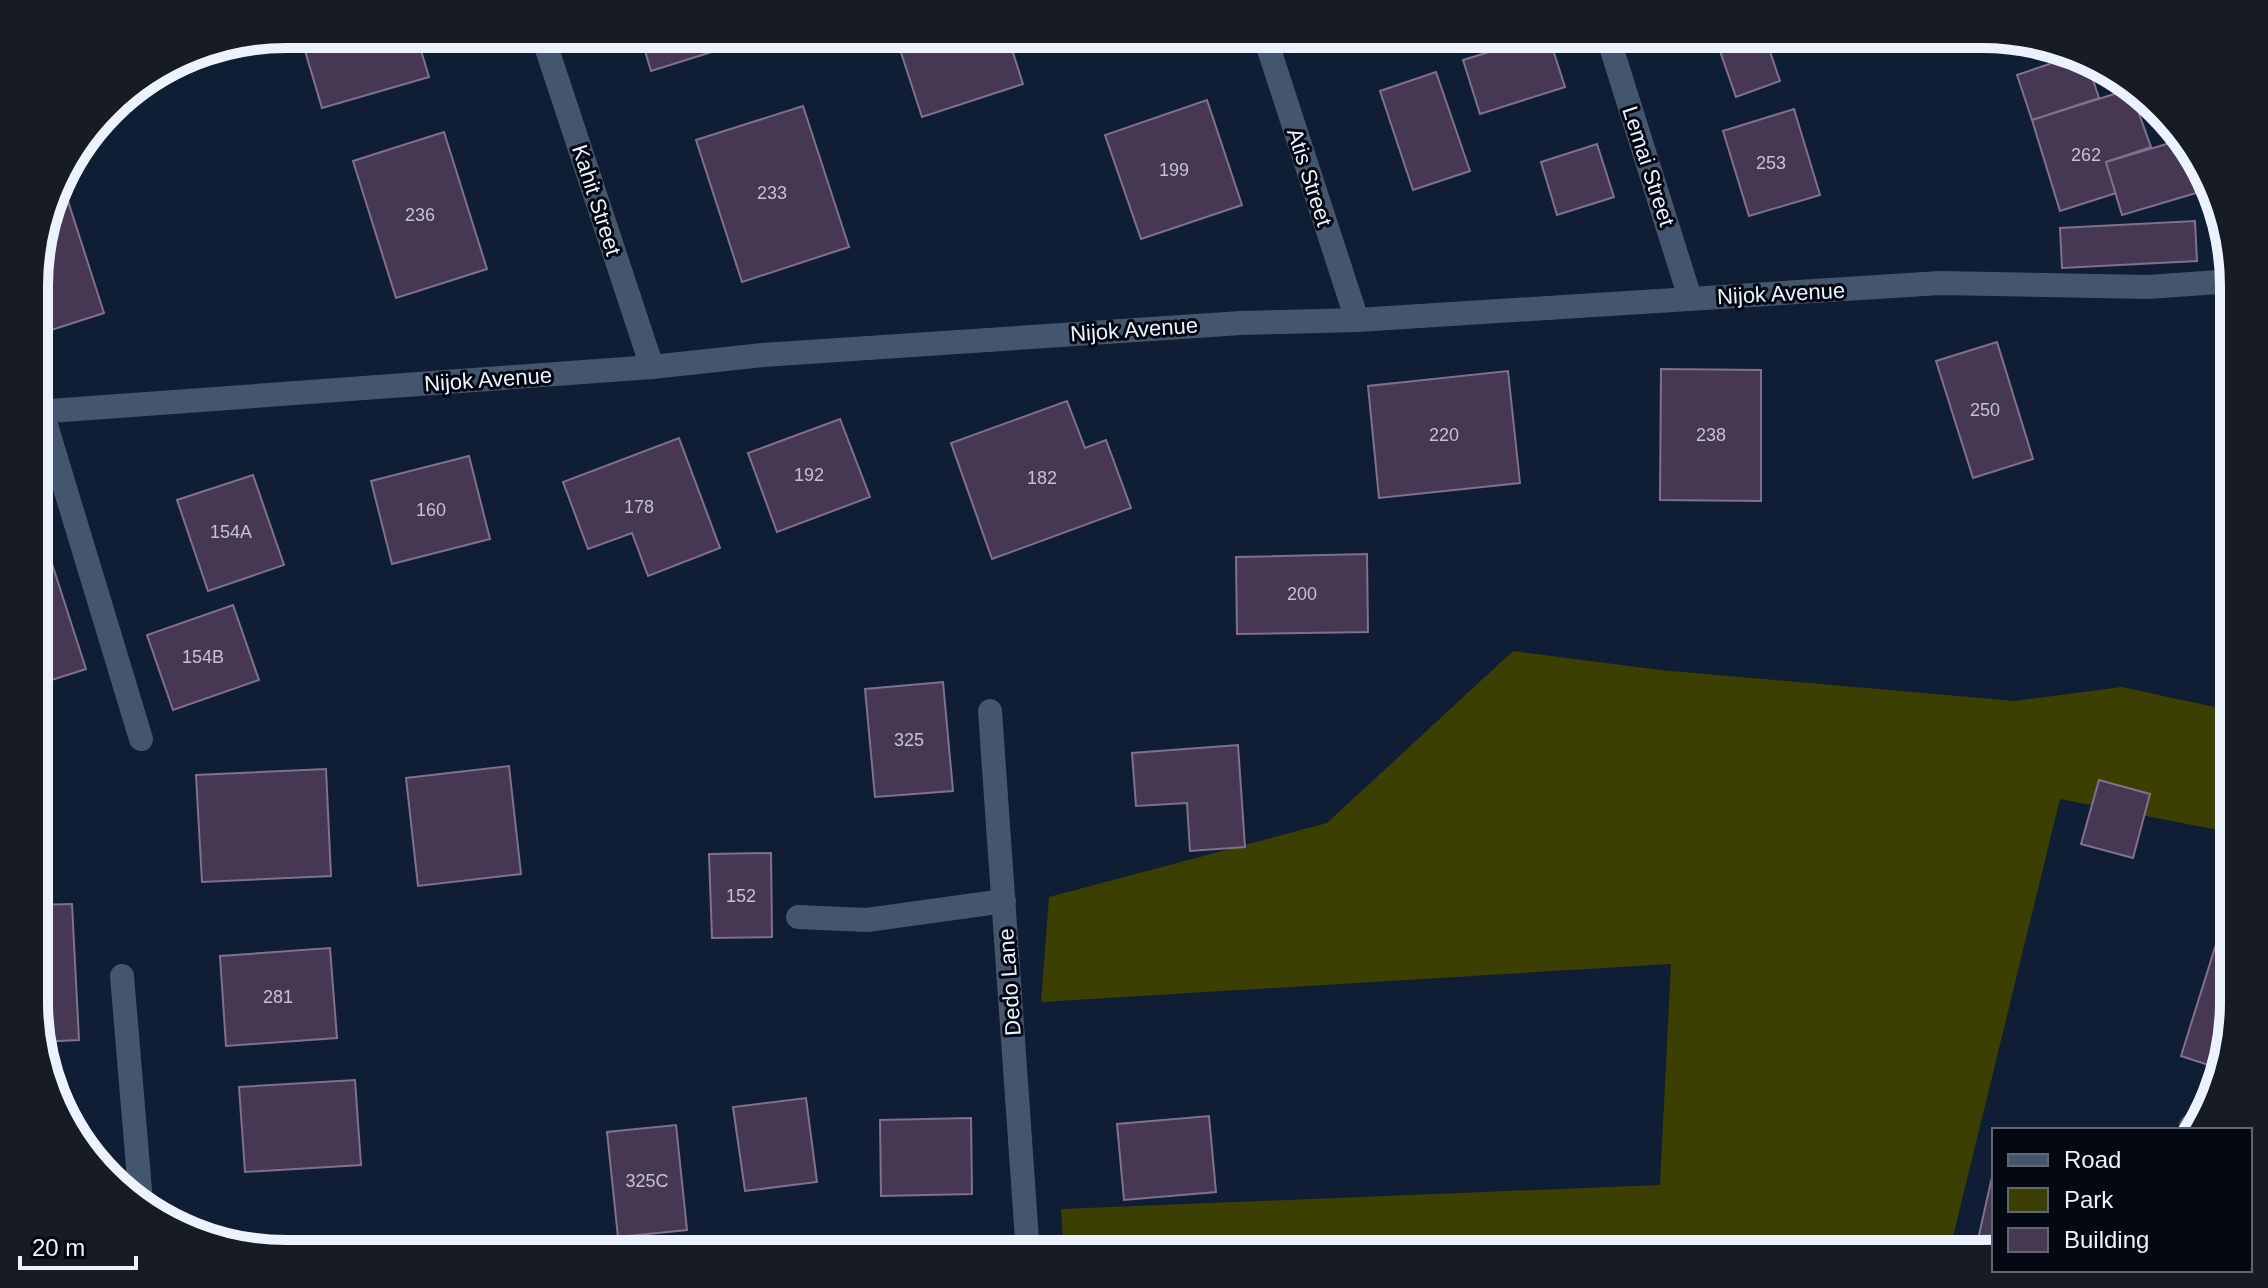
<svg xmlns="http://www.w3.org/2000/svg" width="2268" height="1288" font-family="Arial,sans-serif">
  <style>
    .green { fill: #3b3f02 }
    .building { fill: #463752; stroke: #80708e; stroke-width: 2 }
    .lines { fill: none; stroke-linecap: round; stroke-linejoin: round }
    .minor { stroke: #44566d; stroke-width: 24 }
    .labels { text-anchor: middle; stroke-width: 6; stroke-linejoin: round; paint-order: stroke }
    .number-label { font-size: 18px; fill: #c2c3d2 }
    .street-label { font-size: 22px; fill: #ecf2fc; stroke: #040812 }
    .rim { fill: none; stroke: #ecf2fc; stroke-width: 10 }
  </style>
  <rect width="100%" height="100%" fill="#101e35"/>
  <path class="green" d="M1513,651L1660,670L2015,701L2122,687L2233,711V833L2060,799L1949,1253L1064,1254L1061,1209L1660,1185L1671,964L1041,1002L1049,897L1327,823Z"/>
  <g class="building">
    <path d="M300,34H416L429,77L322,108Z"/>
    <path d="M640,34H731L734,45L651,71Z"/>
    <path d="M895,34H1007L1023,84L922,117Z"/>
    <path d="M1548,34L1565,87L1480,114L1463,60Z"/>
    <path d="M1714,34H1764L1780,81L1736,97Z"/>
    <path d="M2070,57L2087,62L2099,98L2032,120L2017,75Z"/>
    <path d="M1436,72L1470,171L1413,190L1380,91Z"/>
    <path d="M2130,89L2151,147L2106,162L2116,193L2060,211L2032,120Z"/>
    <path d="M1207,100L1242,205L1141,239L1105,135Z"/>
    <path d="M803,106L849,247L742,282L696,140Z"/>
    <path d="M1794,109L1820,195L1749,216L1723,131Z"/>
    <path d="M444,132L487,269L396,298L353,161Z"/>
    <path d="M2180,140L2196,193L2122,215L2106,162Z"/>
    <path d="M1597,144L1614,197L1557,215L1541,162Z"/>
    <path d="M60,176L104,313L36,335V254Z"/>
    <path d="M2195,221L2197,261L2062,268L2060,228Z"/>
    <path d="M1997,342L2033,459L1973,478L1936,361Z"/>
    <path d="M1661,369L1761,370V501L1660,500Z"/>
    <path d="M1508,371L1520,483L1379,498L1368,386Z"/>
    <path d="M1067,401L1085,448L1106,440L1131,508L992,559L951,443Z"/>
    <path d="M840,419L870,497L777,532L748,453Z"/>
    <path d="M679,438L720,548L648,576L632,533L588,549L563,482Z"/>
    <path d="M469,456L490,539L392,564L371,481Z"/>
    <path d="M253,475L284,565L208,591L177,500Z"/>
    <path d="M36,514L86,669L36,685Z"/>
    <path d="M1367,554L1368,632L1237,634L1236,557Z"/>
    <path d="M233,605L259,680L173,710L147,635Z"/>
    <path d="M943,682L953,791L875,797L865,689Z"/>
    <path d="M1238,745L1245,847L1190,851L1187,803L1136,806L1132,753Z"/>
    <path d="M509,766L521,874L418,886L406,778Z"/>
    <path d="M326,769L331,876L202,882L196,775Z"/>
    <path d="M2099,780L2150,794L2133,858L2081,844Z"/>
    <path d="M771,853L772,937L712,938L709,854Z"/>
    <path d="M72,904L79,1040L39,1042L36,1034V905Z"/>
    <path d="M2222,925L2233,929V1018L2218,1068L2181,1056Z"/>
    <path d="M330,948L337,1038L226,1046L220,956Z"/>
    <path d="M355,1080L361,1165L245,1172L239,1087Z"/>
    <path d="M806,1098L817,1182L745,1191L733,1107Z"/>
    <path d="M1209,1116L1216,1192L1124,1200L1117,1124Z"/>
    <path d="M971,1118L972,1194L881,1196L880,1120Z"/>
    <path d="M676,1125L687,1230L618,1237L607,1132Z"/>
    <path d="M1994,1168V1253H1975Z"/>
  </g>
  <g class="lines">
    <g class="minor">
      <path d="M542,34L652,367"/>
      <path d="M1264,34L1357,320"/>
      <path d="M1607,34L1690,298"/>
      <path d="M36,412L652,367L763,355L1241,323L1357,320L1940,283L2148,287L2233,281"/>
      <path d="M42,412L141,739"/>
      <path d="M990,711L1028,1254"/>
      <path d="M798,917L867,920L1004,901"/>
      <path d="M122,976L141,1202"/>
      <path d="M2191,1126L2199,1128"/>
    </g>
  </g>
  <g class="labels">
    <g class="number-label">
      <text x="2086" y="161">262</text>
      <text x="1771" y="169">253</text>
      <text x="1174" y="176">199</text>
      <text x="772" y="199">233</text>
      <text x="420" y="221">236</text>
      <text x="1985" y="416">250</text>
      <text x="1444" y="441">220</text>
      <text x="1711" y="441">238</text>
      <text x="809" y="481">192</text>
      <text x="1042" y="484">182</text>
      <text x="639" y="513">178</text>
      <text x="431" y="516">160</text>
      <text x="231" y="538">154A</text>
      <text x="1302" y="600">200</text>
      <text x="203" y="663">154B</text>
      <text x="909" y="746">325</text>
      <text x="741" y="902">152</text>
      <text x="278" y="1003">281</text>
      <text x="647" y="1187">325C</text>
    </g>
    <g class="street-label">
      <text transform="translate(1649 166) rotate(72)" y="8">Lemai Street</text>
      <text transform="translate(1310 177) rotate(72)" y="8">Atis Street</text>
      <text transform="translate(597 200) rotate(72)" y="8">Kahit Street</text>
      <text transform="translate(1781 293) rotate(-3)" y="8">Nijok Avenue</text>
      <text transform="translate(1134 329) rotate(-4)" y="8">Nijok Avenue</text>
      <text transform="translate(488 379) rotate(-4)" y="8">Nijok Avenue</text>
      <text transform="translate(1009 982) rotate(-94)" y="8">Dedo Lane</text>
    </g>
  </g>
  <path d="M0 0H2268V1288H0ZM286 48H1982A238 238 0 0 1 2220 286V1002A238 238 0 0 1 1982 1240H286A238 238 0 0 1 48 1002V286A238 238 0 0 1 286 48Z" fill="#171b25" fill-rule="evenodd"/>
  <path class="rim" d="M286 48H1982A238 238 0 0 1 2220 286V1002A238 238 0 0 1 1982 1240H286A238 238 0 0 1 48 1002V286A238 238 0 0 1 286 48Z"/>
  <rect x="1992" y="1128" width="260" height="144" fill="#040812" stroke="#616670" stroke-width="2"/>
  <rect x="2008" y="1154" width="40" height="12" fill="#44566d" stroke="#616670" stroke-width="2"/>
  <text x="2064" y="1168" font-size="24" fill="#ecf2fc">Road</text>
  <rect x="2008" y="1188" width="40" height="24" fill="#3b3f02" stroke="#616670" stroke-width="2"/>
  <text x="2064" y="1208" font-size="24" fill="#ecf2fc">Park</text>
  <rect x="2008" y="1228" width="40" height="24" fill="#463752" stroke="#616670" stroke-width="2"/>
  <text x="2064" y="1248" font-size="24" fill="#ecf2fc">Building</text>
  <path d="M20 1256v12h116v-12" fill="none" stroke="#ecf2fc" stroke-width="4"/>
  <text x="32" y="1256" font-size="24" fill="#ecf2fc" stroke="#040812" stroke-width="6" paint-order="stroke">20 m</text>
</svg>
